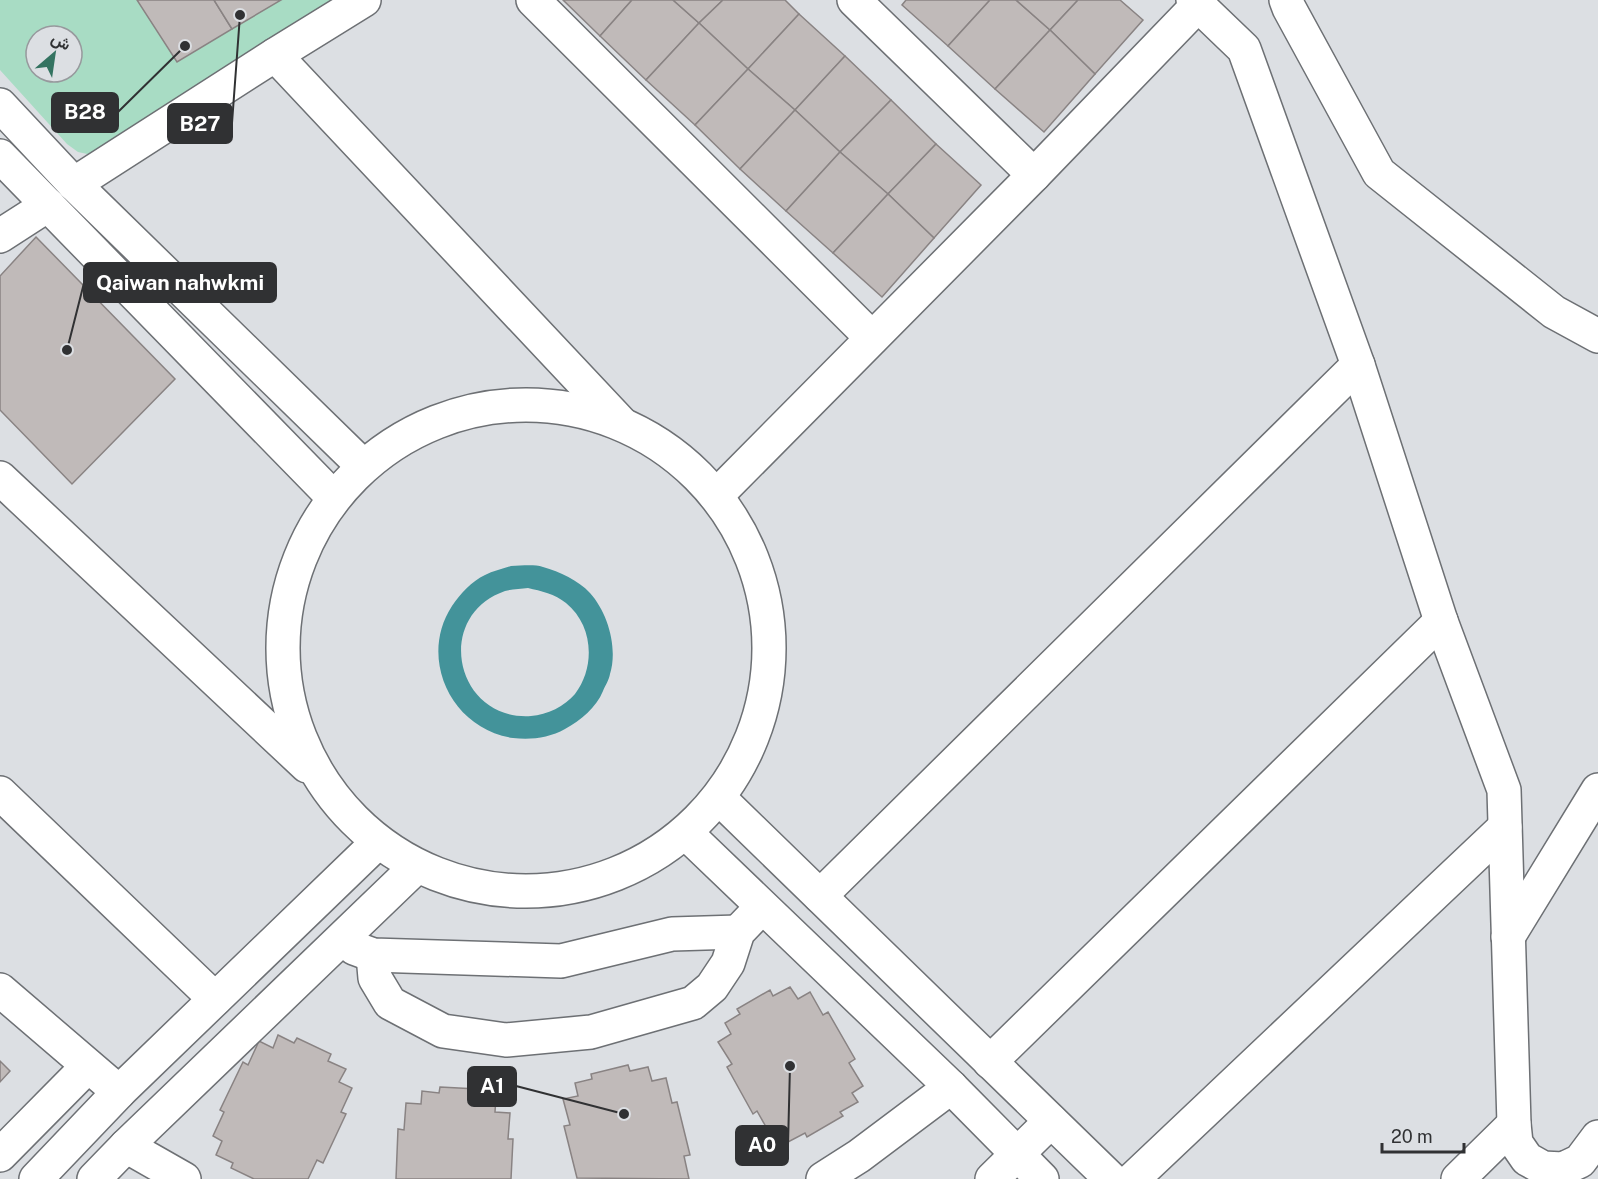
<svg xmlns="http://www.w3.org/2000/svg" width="1598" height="1179" font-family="'Public Sans',Vazirmatn,sans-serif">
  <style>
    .green { fill: #a8dcc4; fill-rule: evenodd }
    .water { fill: #43939a; fill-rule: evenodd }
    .building { fill: #c0bab9; stroke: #898383; stroke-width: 1.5 }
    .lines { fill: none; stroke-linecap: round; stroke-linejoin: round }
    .minor-casing { stroke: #6d7074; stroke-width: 36 }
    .minor { stroke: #fff; stroke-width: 33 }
    .leader { fill: none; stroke: #303133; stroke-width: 2 }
    .callout-dot { fill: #303133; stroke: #dcdfe3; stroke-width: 2 }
    .callout { fill: #303133; stroke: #303133; stroke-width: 2 }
    .callout-label { font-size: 21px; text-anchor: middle; font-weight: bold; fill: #fff }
  </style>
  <rect width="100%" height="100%" fill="#dcdfe3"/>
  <path class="green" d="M0,0H137L177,62L278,0H341L195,86L92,155L78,152L67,144L0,70ZM36,36H72V72H36Z"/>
  <path class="water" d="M511,566C521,566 533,564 543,567C560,572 578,580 590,593C608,613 618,648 610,674C609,680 605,686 603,691C596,708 581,720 565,729C549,738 531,740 513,738C451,729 418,658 452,606C460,594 472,581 485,575C493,571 502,569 511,566ZM528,588C541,591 555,594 566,603C593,625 596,666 575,694C565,706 547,715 531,716C455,721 433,616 505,591C512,589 521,589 528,588Z"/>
  <g class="building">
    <path d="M137,0H214L232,29L177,62Z"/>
    <path d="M214,0H281L232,29Z"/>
    <path d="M563,0H632L600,36Z"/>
    <path d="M632,0H673L699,23L646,80L600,36Z"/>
    <path d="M673,0H723L699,23Z"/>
    <path d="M723,0H785L799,14L748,69L699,23Z"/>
    <path d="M906,0H990L948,46L902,5Z"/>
    <path d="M990,0H1016L1050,30L995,89L948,46Z"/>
    <path d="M1016,0H1078L1050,30Z"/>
    <path d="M1078,0H1120L1143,20L1095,74L1050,30Z"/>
    <path d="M799,14L845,56L795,110L748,69Z"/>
    <path d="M699,23L748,69L695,125L646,80Z"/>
    <path d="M1050,30L1095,74L1044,132L995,89Z"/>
    <path d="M845,56L891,100L840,152L795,110Z"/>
    <path d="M748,69L795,110L740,169L695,125Z"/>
    <path d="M891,100L936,144L888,194L840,152Z"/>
    <path d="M795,110L840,152L786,211L740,169Z"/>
    <path d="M936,144L981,185L934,238L888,194Z"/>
    <path d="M840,152L888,194L833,253L786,211Z"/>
    <path d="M888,194L934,238L882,297L833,253Z"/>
    <path d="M36,237L175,379L72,484L0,410V276Z"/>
    <path d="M790,987L798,999L810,992L823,1015L828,1012L855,1059L849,1063L863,1086L852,1093L858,1102L840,1112L843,1116L807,1137L805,1133L788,1142L780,1128L770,1134L757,1111L753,1114L727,1067L732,1064L718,1042L731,1034L725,1023L740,1014L737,1009L770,990L773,996Z"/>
    <path d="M278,1035L294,1043L297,1038L331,1054L328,1061L346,1069L339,1082L352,1088L341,1112L346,1114L323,1163L317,1160L308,1179H254L231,1168L233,1163L216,1155L222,1141L213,1136L224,1112L220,1110L243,1062L248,1065L259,1041L273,1048Z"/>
    <path d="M0,1061L10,1071L0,1082Z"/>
    <path d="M628,1065L630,1071L648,1067L652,1081L666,1078L672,1103L677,1102L690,1155L684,1156L689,1179L577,1178L564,1126L570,1125L563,1099L578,1096L575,1083L592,1079L591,1074Z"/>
    <path d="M440,1087L477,1089V1096L496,1097L495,1112L510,1113L508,1139H513L511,1179H396L398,1129L404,1130L406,1103L421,1104L422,1091L439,1093Z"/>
  </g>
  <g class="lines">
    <g class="minor-casing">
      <g id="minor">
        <path d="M533,0L872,338"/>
        <path d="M854,0L1034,175"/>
        <path d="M1193,0L1244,49L1358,365L1441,621L1504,790L1514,1124L1516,1143L1527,1159L1543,1168L1563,1169L1580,1161L1598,1137"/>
        <path d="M1286,0L1289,8L1379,173L1554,312L1598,336"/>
        <path d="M275,55L622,424"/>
        <path d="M0,105L74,184L363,466"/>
        <path d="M0,156L333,497"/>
        <path d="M74,184L275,55L364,0"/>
        <path d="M0,236L48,205"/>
        <circle cx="526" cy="648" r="243"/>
        <path d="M0,478L307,766"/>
        <path d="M716,496L1034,175L1198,5"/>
        <path d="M0,793L215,999"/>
        <path d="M719,798L1111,1179"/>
        <path d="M686,833L951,1087L1042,1179"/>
        <path d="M820,896L1358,365"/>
        <path d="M1508,937L1598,790"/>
        <path d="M354,948L373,955L561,961L672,934L738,932"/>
        <path d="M373,955L375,978L390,1003L443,1031L506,1040L591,1032L693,1003L712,987L728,963L738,932L762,907"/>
        <path d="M0,990L119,1092"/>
        <path d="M990,1062L1441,621"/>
        <path d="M126,1146L184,1179"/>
        <path d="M0,1155L88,1066"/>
        <path d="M36,1179L119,1092L378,842"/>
        <path d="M94,1179L126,1146L417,866"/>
        <path d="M823,1179L859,1156L951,1087"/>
        <path d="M992,1179L1051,1121"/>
        <path d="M1133,1179L1505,827"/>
        <path d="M1458,1179L1514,1124"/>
      </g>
    </g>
    <use href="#minor" class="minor"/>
  </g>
  <path class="leader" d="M185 46L118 112M240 15L232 123M67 350L84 283M624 1114L516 1086M790 1066L788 1145"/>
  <g class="callout-dot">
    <circle cx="185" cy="46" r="6"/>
    <circle cx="240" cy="15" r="6"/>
    <circle cx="67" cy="350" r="6"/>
    <circle cx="624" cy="1114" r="6"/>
    <circle cx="790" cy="1066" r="6"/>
  </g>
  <g class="callout">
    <rect x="52" y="93" width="66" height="39" rx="6"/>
    <rect x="168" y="104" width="64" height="39" rx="6"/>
    <rect x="84" y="263" width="192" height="39" rx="6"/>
    <rect x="468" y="1067" width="48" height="39" rx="6"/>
    <rect x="736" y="1126" width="52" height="39" rx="6"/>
  </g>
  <g class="callout-label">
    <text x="85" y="119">B28</text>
    <text x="200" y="131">B27</text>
    <text x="180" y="290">Qaiwan nahwkmi</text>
    <text x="492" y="1093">A1</text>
    <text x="762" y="1152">A0</text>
  </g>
  <g transform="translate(54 54) rotate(29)"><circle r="28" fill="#dcdfe3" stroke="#97999d" stroke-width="1.5"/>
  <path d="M0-4.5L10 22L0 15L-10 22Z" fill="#347361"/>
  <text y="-9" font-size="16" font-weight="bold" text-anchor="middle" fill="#303133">ش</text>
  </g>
  <path d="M1382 1143v9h82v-9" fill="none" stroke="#303133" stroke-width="3"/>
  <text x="1391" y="1143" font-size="18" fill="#303133" stroke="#dcdfe3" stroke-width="4.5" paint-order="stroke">20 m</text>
</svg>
